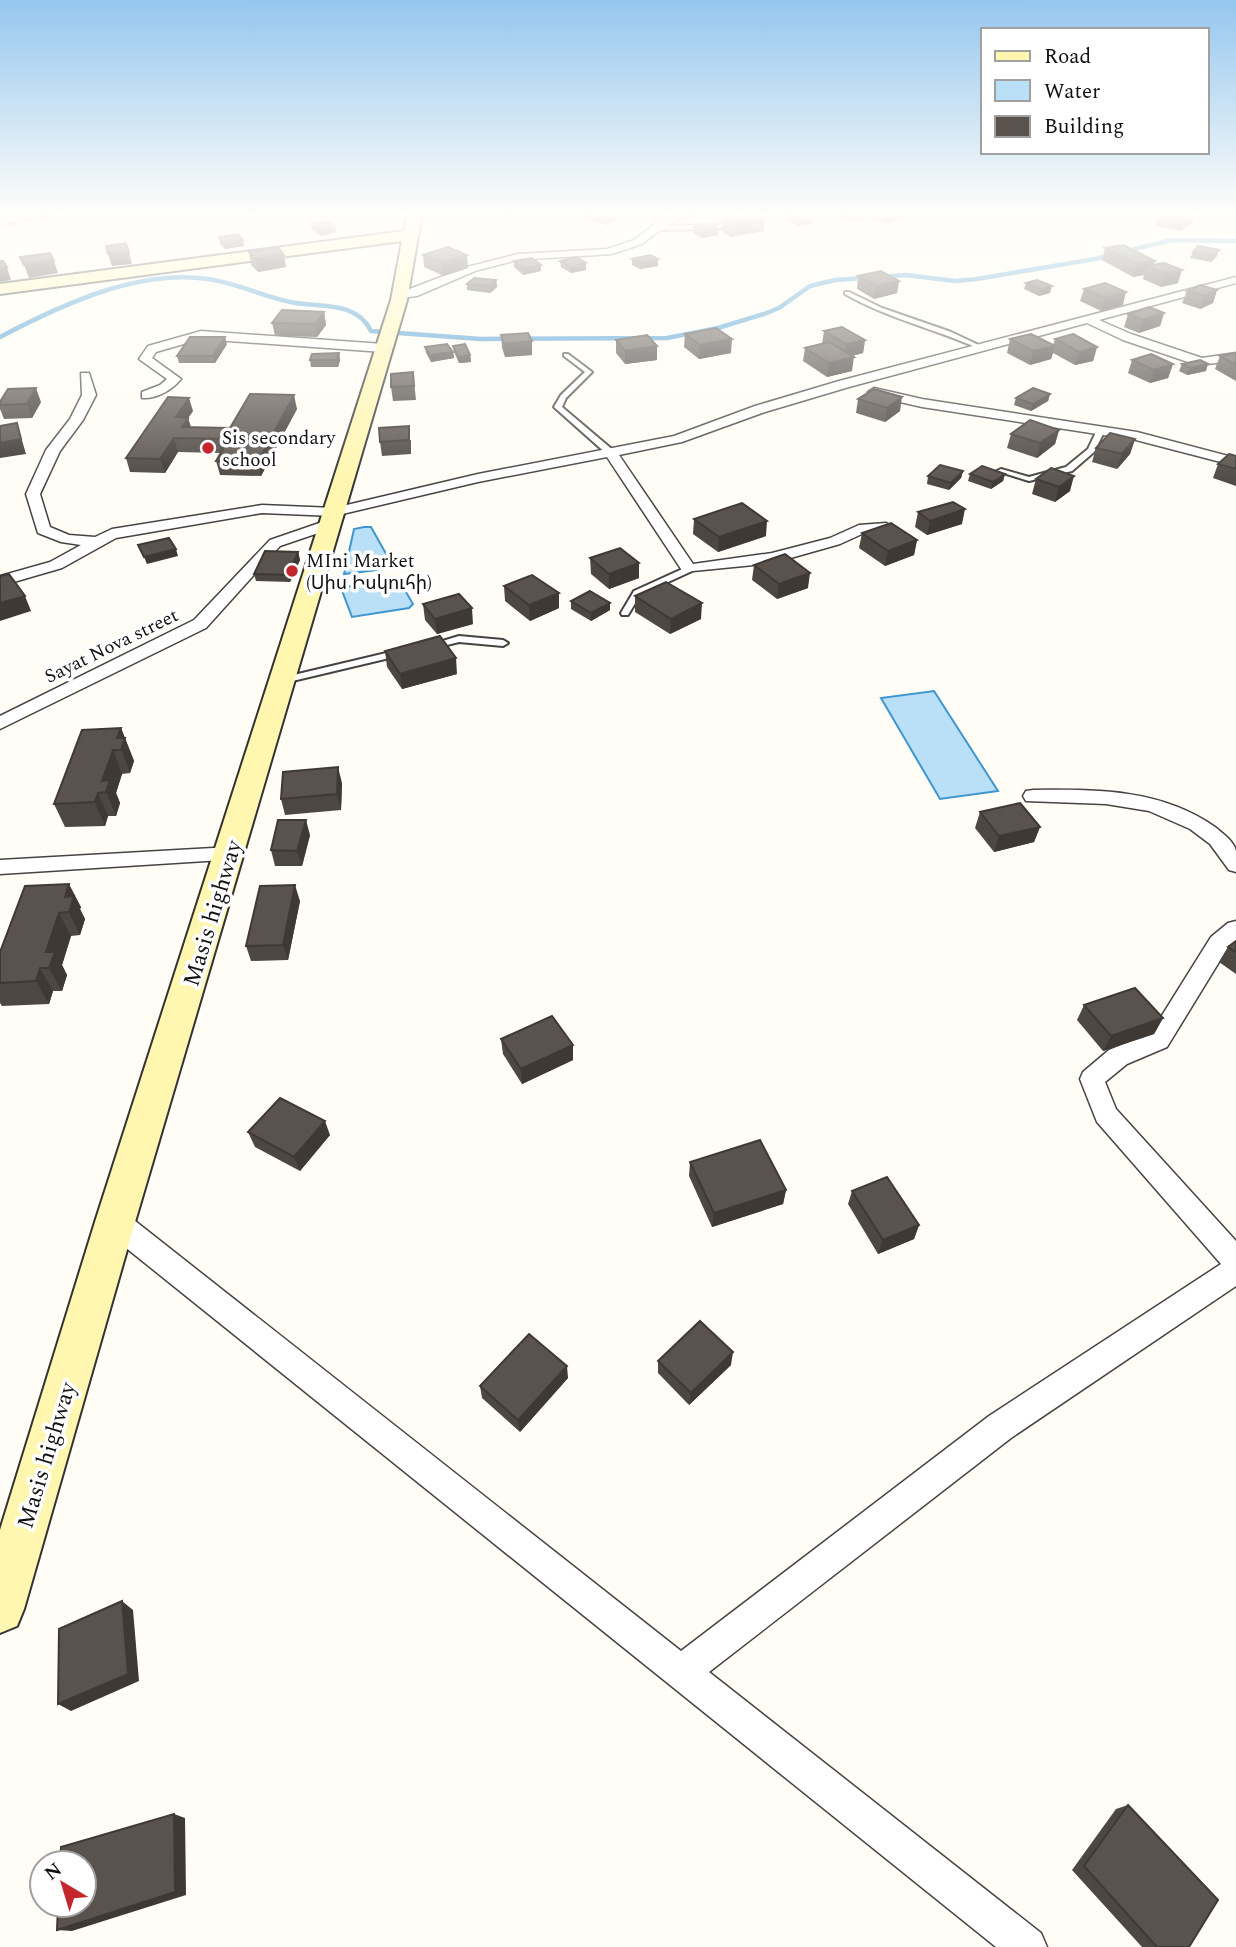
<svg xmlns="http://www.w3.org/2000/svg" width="1236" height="1947" font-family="Spectral,'Noto Sans Armenian',serif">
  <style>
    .water { fill: #b9e0f7; stroke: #3f96cf; stroke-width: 2 }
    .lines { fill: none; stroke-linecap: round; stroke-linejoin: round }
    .stream { stroke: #3f96cf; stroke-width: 4.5 }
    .service-casing { stroke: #444; stroke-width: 4 }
    .minor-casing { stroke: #444; stroke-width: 3 }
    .secondary-casing { stroke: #333; stroke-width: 4 }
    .service { fill: #fff; fill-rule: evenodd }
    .minor { fill: #fff; fill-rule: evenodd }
    .secondary { fill: #fff6b0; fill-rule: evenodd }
    .rail-casing { stroke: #c4262e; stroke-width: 3.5 }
    .rail { stroke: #fff; stroke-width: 2.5; stroke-dasharray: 8; stroke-linecap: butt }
    .wall { fill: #4d4742 }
    .shaded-wall { fill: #3f3936 }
    .building { fill: #5a524d; stroke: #3f3936; stroke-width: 2 }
    .poi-dot { fill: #c4262e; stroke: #fff; stroke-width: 2.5 }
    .labels { text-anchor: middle; stroke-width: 7; stroke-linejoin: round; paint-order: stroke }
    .far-poi-label { font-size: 19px; fill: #111; stroke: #fff; text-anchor: start }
    .far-street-label { font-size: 19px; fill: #111; stroke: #fff }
    .street-label { font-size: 23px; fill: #111; stroke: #fff }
  </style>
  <rect width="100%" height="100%" fill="#fffdf5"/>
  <g class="water">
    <path d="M364,527H371L394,568L344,574L354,529Z"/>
    <path d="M395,578L399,580L413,604L409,608L352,617L341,588Z"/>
    <path d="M934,691L998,791L940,799L881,698Z"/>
  </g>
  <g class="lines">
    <path class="stream" d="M0,337C61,305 137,269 208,279C238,283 266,298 296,303C323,307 357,302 371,331L481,339L667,338L718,328L764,314L779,308L810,286L835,280L906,275L955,281L977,279L1095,259L1171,240L1236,241"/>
    <g class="service-casing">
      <g id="service">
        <path d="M739,220L741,223L716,229L655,230L652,228L655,226L716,225Z"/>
        <path d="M845,292H849L882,308L951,332L985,348L980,349C935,329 887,318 845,294Z"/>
        <path d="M564,354H568L592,372L566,398L562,407L614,451V455H608L554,407L561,395L585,372L564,356Z"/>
        <path d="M1098,428L1105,430L1094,452L1072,471L1029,481L997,471L1001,469L1029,477L1066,467L1088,449Z"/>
        <path d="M689,566L692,567V571L640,595L628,615H622L621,613L634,591Z"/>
        <path d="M459,636L503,640L508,643L503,646L459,642L431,649L426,646Z"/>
        <path d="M399,650L404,653L402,655L284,683L279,680L281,678Z"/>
      </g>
    </g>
    <g class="minor-casing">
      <g id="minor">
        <path d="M678,214H693L667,225L642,244L612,254L518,260L475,271L417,296L400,298L394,295L467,267L518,254L607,249L634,240L659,221Z"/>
        <path d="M1236,277V283L1099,320L1131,334L1202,358L1236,353V361L1197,365L1123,340L1087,323L849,387L765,412L682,442L619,455L693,564L772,553L830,538L859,525L886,523L908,536L905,539H895L883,533L862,534L840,544L773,563L683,572L607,457L478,482L334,516L262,513L116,538L62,568L0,586V576L50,562L81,545L61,542L38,533L26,494L46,450L70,419L82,395L81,373H89L96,395L83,420L60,451L40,494L50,527L69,535L95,537L112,529L262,505L334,508L478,474L674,436L755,406L839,381Z"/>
        <path d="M201,331L383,344L389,348L383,352L201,339L156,352L152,358L181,379C172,390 157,399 142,398V392L160,385L167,379L139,359L148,346Z"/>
        <path d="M874,388L922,399L1137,432L1236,458V466L1136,440L922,407L869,395L868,392Z"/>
        <path d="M331,519L336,521L339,524L336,527L280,546L206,628L0,729V716L194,620L270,540Z"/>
        <path d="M1033,790C1095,789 1162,789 1215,827C1222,833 1234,841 1236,851C1236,857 1236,866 1236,872L1229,870L1210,844L1190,829L1149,811L1106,804L1026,801L1023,796L1026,791Z"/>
        <path d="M231,847L238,849L241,854L238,859L0,874V860Z"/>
        <path d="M1236,921V941L1227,949L1167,1047L1127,1064L1105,1082L1116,1109L1236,1241V1286L1011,1438L709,1672L1041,1933L1047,1947H996L105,1231L102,1222L105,1213L115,1210L125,1213L681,1651L989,1416L1221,1264L1097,1122L1080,1079L1083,1072L1109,1050L1151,1033L1211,937L1228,923Z"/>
      </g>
    </g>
    <g class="secondary-casing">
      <path id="secondary" d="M408,214H422L407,300L135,1222L24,1609L17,1626L0,1633V1530L95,1222L391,300L402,241L0,294V284L404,231Z"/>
    </g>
    <use href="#service" class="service"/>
    <use href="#minor" class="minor"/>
    <use href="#secondary" class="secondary"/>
    <g class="rail-casing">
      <path id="rail" d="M0,225L61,214"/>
    </g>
    <use href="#rail" class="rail"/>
  </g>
  <g class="wall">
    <path d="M586,214H614L616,221L606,225L586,219Z"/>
    <path d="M786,214H810L815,223L798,226L785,219Z"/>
    <path d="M842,214H866V218L856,222L841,218Z"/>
    <path d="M872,214H905L904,218L888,224L871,219Z"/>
    <path d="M1159,214H1195L1192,223L1180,231L1155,225Z"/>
    <path d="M723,220L764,231L731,237L722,232Z"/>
    <path d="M311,224L335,226L336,232L322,236L312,230Z"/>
    <path d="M694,227L719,229L718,235L702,238L693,233Z"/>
    <path d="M219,237L244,246L225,249L220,244Z"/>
    <path d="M1105,248L1154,265L1178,283L1161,287L1143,279L1144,275L1133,277L1102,260Z"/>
    <path d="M249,252L284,255L286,267L258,272L251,265Z"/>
    <path d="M1193,252L1217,256L1211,262L1190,258Z"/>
    <path d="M423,255L468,268L444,276L424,267Z"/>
    <path d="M632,259L658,266L640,269L632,265Z"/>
    <path d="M514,261L541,265V271L523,275L514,267Z"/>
    <path d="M560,261L586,263V270L571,273L561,267Z"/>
    <path d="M858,276L899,281L897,293L874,299L857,289Z"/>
    <path d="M496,280L497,287L490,293L467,290V284Z"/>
    <path d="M1026,283L1050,293L1039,296L1024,289Z"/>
    <path d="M1084,289L1123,305L1101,311L1080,301Z"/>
    <path d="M1217,290L1213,303L1200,309L1182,303L1187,291Z"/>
    <path d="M324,312L326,325L317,337L275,336L272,323Z"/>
    <path d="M1164,313L1160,326L1139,333L1124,327L1128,314Z"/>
    <path d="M824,331L865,340L863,353L852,356V371L827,377L803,361L805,348L822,344Z"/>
    <path d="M685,334L731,353L699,359L684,347Z"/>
    <path d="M501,335L532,341V355L505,357L502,348Z"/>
    <path d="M1010,339L1053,345L1055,339L1097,347L1093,361L1075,365L1053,353L1051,359L1030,365L1007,353Z"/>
    <path d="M616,340L657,346V360L625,364L616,353Z"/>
    <path d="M227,344L215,363H179L177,356Z"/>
    <path d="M453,346L470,355L471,362L459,363L454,352Z"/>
    <path d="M425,347L453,352L454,358L431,362L426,353Z"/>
    <path d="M339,353L340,360L338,367H311L310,360Z"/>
    <path d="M1236,353V381L1215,369L1220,356Z"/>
    <path d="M1132,360L1173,364L1168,378L1150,383L1128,373Z"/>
    <path d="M1182,364L1206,371L1187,375L1179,371Z"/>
    <path d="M413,372L416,400L393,401L391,387Z"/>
    <path d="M1050,394L1048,401L1031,411L1014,405L1016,398Z"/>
    <path d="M858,399L900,411L885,422L856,413Z"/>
    <path d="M0,402H41L32,418L4,419L0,409Z"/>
    <path d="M297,409L261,476L220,475L216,461L221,453L178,452L165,473L130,472L126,458L193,411L188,418L191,427L230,428Z"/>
    <path d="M1059,430L1055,444L1037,458L1007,448L1011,434Z"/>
    <path d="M1135,439L1130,454L1117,469L1092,462L1096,448Z"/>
    <path d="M411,440V454L382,456L380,442Z"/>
    <path d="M1236,456V486L1213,478L1218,464Z"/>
    <path d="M963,471L961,478L949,490L927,484L928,476Z"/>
    <path d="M970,474H1005L1003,481L991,489L968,481Z"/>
    <path d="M1036,479L1070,491L1055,502L1032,494Z"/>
    <path d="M918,512L962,524L927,535L915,527Z"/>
    <path d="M694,519L766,536L718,552L693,534Z"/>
    <path d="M862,533L917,540L914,555L885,566L859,548Z"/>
    <path d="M298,552L300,560L290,582L256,581L254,574Z"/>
    <path d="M590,558L639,578L609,589L591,574Z"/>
    <path d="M754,565L808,588L777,599L752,580Z"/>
    <path d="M504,586L559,608L530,621L505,601Z"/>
    <path d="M635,596L701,619L670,634L635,612Z"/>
    <path d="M571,601L610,610L591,621L571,609Z"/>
    <path d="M423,604L473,624L437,634L425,620Z"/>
    <path d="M385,651L457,674L402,689L387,667Z"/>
    <path d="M121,728L134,761L130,773L122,774L116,793L120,803L116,816H108L105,826L65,827L54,804Z"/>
    <path d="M342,783L341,810L285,815L281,799Z"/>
    <path d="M980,812L1040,827L1034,842L994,852L975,828Z"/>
    <path d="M310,835L302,866H275L271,850Z"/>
    <path d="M25,886L81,907L80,909L85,919L80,935L71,936L62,965L67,975L62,991H53L49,1004L2,1006L0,1003V952Z"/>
    <path d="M300,901L288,960L251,961L246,946Z"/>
    <path d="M1236,941V974L1219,962L1228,947Z"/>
    <path d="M1084,1005L1163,1018L1154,1034L1103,1051L1077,1020Z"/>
    <path d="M501,1039L573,1060L522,1084L503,1054Z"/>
    <path d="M248,1132L330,1135L300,1171L255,1147Z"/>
    <path d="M690,1162L786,1190L783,1204L712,1227L689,1176Z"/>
    <path d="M852,1191L919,1225L914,1239L878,1254L848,1204Z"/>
    <path d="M658,1361L731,1365L689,1405L658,1373Z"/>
    <path d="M568,1378L520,1432L482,1398L480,1386Z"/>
    <path d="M1128,1805L1189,1947H1142L1072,1870L1116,1809Z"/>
  </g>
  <g class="shaded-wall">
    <path d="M861,214H866V218L856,222L857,216Z"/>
    <path d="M889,214H905L904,218L888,224Z"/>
    <path d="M1191,214H1195L1192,223L1180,231L1183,219Z"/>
    <path d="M616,215V221L606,225V219Z"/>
    <path d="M816,217L815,223L798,226V220Z"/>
    <path d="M765,219L764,231L731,237L732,225Z"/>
    <path d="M335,226L336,232L322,236L321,230Z"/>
    <path d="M719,229L718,235L702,238V232Z"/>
    <path d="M243,240L244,246L225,249L223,243Z"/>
    <path d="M1219,250L1217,256L1211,262L1213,256Z"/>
    <path d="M129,252L132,264L112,266L108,254Z"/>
    <path d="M284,255L286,267L258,272L255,259Z"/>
    <path d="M467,255L468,268L444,276L442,263Z"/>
    <path d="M658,259V266L640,269L641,263Z"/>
    <path d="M54,261L58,273L29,278L24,265Z"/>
    <path d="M1155,261L1152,269L1147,266L1144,275L1133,277L1137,264Z"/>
    <path d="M586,263V270L571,273V267Z"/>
    <path d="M541,265V271L523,275V268Z"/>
    <path d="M7,267L11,280L0,282V268Z"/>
    <path d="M1182,270L1178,283L1161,287L1165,274Z"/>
    <path d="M496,280L497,287L490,293V286Z"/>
    <path d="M899,281L897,293L874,299L876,286Z"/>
    <path d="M1052,286L1050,293L1039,296L1041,289Z"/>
    <path d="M1217,290L1213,303L1200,309L1204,296Z"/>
    <path d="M1126,292L1123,305L1101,311L1105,298Z"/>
    <path d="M324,312L326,325L317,337L315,324Z"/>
    <path d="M1164,313L1160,326L1139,333L1143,320Z"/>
    <path d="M225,337L227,344L215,363L213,356Z"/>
    <path d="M732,339L731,353L699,359L700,345Z"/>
    <path d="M865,340L863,353L844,358L846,344Z"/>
    <path d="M532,341V355L505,357L504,344Z"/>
    <path d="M657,346V360L625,364V351Z"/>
    <path d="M1055,346L1051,359L1030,365L1033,351Z"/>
    <path d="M1097,347L1093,361L1075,365L1079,352Z"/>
    <path d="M453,352L454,358L431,362L430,355Z"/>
    <path d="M339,353L340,360L338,367L337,360Z"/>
    <path d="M470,355L471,362L459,363L458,357Z"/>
    <path d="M854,357L852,371L827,377L829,363Z"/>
    <path d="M1173,364L1168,378L1150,383L1154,370Z"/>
    <path d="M1208,364L1206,371L1187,375L1190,368Z"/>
    <path d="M36,388L41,402L32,418L27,404Z"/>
    <path d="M1050,394L1048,401L1031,411L1033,404Z"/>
    <path d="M294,395L297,409L261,476L258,462Z"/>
    <path d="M902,397L900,411L885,422L887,408Z"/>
    <path d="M189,398L193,411L188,418L192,432L188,438L176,417Z"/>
    <path d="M17,423L26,454L0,458V443Z"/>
    <path d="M1059,430L1055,444L1037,458L1040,443Z"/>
    <path d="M174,438L178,452L165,473L160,459Z"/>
    <path d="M1135,439L1130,454L1117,469L1122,454Z"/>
    <path d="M963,471L961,478L949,490L951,483Z"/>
    <path d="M1005,474L1003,481L991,489L993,482Z"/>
    <path d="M1074,476L1070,491L1055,502L1059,487Z"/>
    <path d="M965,509L962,524L927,535L930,521Z"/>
    <path d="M767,521L766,536L718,552L719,537Z"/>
    <path d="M917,540L914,555L885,566L888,551Z"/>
    <path d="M176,549L178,556L147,564L144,557Z"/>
    <path d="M298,552L300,560L290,582L288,575Z"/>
    <path d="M639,563V578L609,589V574Z"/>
    <path d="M810,573L808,588L777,599L779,584Z"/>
    <path d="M559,593V608L530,621L529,605Z"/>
    <path d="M25,596L31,611L0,621V603Z"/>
    <path d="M610,603V610L591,621V613Z"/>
    <path d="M702,603L701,619L670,634L671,619Z"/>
    <path d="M472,608L473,624L437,634L435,619Z"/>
    <path d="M456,658L457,674L402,689L400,674Z"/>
    <path d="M121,728L134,761L130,773L117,738Z"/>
    <path d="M113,750L122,774L116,793L120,803L116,816L102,781Z"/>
    <path d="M338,767L342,783L341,810L337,794Z"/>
    <path d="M98,793L108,816L105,826L95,802Z"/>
    <path d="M306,820L310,835L302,866L297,851Z"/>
    <path d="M1040,827L1034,842L994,852L999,836Z"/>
    <path d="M69,884L81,907L80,909L85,919L80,935L69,912L65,897Z"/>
    <path d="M295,885L300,901L288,960L283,945Z"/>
    <path d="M59,913L71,936L62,965L67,975L62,991L49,968L46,952Z"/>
    <path d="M40,968L53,991L49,1004L36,981Z"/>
    <path d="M1163,1018L1154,1034L1103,1051L1111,1036Z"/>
    <path d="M573,1045V1060L522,1084L521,1069Z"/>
    <path d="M325,1121L330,1135L300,1171L294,1157Z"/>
    <path d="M786,1190L783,1204L712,1227L714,1213Z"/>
    <path d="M919,1225L914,1239L878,1254L883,1240Z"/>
    <path d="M733,1352L731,1365L689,1405L691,1393Z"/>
    <path d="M567,1366L568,1378L520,1432L518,1420Z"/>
    <path d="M122,1601L133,1610L139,1681L71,1711L58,1704Z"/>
    <path d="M174,1814L185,1818L186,1895L72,1931L57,1930Z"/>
  </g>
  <g class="building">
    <path d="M589,214H614L616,215L606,219Z"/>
    <path d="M753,214H757L765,219L732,225L723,220Z"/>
    <path d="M787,214H810L816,217L798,220Z"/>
    <path d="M1162,214H1191L1183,219Z"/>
    <path d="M325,221L335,226L321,230L311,224Z"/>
    <path d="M710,224L719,229L702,232L694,227Z"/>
    <path d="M238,234L243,240L223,243L219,237Z"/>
    <path d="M126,243L129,252L108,254L106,246Z"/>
    <path d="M1123,245L1155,261L1137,264L1105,248Z"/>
    <path d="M1198,246L1219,250L1213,256L1193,252Z"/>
    <path d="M278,247L284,255L255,259L249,252Z"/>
    <path d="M448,247L467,255L442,263L423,255Z"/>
    <path d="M50,253L54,261L24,265L20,257Z"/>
    <path d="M650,255L658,259L641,263L632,259Z"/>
    <path d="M576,257L586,263L571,267L560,261Z"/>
    <path d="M532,258L541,265L523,268L514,261Z"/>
    <path d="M0,261H3L7,267L0,268Z"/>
    <path d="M1164,263L1182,270L1165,274L1147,266Z"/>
    <path d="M881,271L899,281L876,286L858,276Z"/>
    <path d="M474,278L496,280L490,286L467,284Z"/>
    <path d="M1037,280L1052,286L1041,289L1026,283Z"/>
    <path d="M1105,283L1126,292L1105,298L1084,289Z"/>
    <path d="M1200,285L1217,290L1204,296L1187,291Z"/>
    <path d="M1149,307L1164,313L1143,320L1128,314Z"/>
    <path d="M282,310L324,312L315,324L272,323Z"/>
    <path d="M842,327L865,340L846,344L824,331Z"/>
    <path d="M716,328L732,339L700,345L685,334Z"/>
    <path d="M528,333L532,341L504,344L501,335Z"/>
    <path d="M1031,334L1055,346L1033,351L1010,339Z"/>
    <path d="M1073,334L1097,347L1079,352L1055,339Z"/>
    <path d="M647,335L657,346L625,351L616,340Z"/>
    <path d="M190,337H225L213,356H177Z"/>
    <path d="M829,342L854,357L829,363L805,348Z"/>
    <path d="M447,344L453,352L430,355L425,347Z"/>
    <path d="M465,344L470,355L458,357L453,346Z"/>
    <path d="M339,353L337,360H310L312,354Z"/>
    <path d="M1236,353V365L1220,356Z"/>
    <path d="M1151,354L1173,364L1154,370L1132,360Z"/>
    <path d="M1200,360L1208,364L1190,368L1182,364Z"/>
    <path d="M413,372L414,386L391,387V374Z"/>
    <path d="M36,388L27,404L0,405V402L8,389Z"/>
    <path d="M1033,388L1050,394L1033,404L1016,398Z"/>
    <path d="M874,389L902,397L887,408L858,399Z"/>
    <path d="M250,394L294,395L258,462L216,461L229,439L174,438L160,459L126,458L168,397L189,398L176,417L188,418L182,427L230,428Z"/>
    <path d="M1030,420L1059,430L1040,443L1011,434Z"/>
    <path d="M17,423L21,439L0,443V426Z"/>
    <path d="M409,426V440L380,442L379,428Z"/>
    <path d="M1110,433L1135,439L1122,454L1096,448Z"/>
    <path d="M1229,454L1236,456V469L1218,464Z"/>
    <path d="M940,465L963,471L951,483L928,476Z"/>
    <path d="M982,466L1005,474L993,482L970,474Z"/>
    <path d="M1051,468L1074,476L1059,487L1036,479Z"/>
    <path d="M953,502L965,509L930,521L918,512Z"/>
    <path d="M742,503L767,521L719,537L694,519Z"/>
    <path d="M891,523L917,540L888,551L862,533Z"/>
    <path d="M169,538L176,549L144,557L138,545Z"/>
    <path d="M620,548L639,563L609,574L590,558Z"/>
    <path d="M265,551L298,552L288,575L254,574Z"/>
    <path d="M785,554L810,573L779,584L754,565Z"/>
    <path d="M9,574L25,596L0,603V576Z"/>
    <path d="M532,575L559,593L529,605L504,586Z"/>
    <path d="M666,582L702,603L671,619L635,596Z"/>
    <path d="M590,591L610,603L591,613L571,601Z"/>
    <path d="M459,594L472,608L435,619L423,604Z"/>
    <path d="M440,636L456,658L400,674L385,651Z"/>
    <path d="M121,728L117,738H125L121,750H113L102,781L110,780L106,792L98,793L95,802L54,804L82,730Z"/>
    <path d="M338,767L337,794L281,799L283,772Z"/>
    <path d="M1020,803L1040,827L999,836L980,812Z"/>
    <path d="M278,820H306L297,851L271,850Z"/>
    <path d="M69,884L65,897L74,896L69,912L59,913L46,952H55L49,968H40L36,981L0,983V952L25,886Z"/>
    <path d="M295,885L283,945L246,946L260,886Z"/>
    <path d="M1236,941V952L1228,947Z"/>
    <path d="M1135,988L1163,1018L1111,1036L1084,1005Z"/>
    <path d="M552,1016L573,1045L521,1069L501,1039Z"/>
    <path d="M280,1098L325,1121L294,1157L248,1132Z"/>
    <path d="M760,1140L786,1190L714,1213L690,1162Z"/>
    <path d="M887,1177L919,1225L883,1240L852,1191Z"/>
    <path d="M700,1321L733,1352L691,1393L658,1361Z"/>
    <path d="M529,1334L567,1366L518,1420L480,1386Z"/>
    <path d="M122,1601L128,1674L58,1704L59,1629Z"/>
    <path d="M1128,1805L1218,1900L1189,1947H1157L1084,1866Z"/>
    <path d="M174,1814L175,1892L57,1930L58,1905H84V1863H60L61,1847Z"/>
  </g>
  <linearGradient id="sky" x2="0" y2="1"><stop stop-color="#95c6ee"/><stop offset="0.44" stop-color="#fffefa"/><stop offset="1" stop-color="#fffefa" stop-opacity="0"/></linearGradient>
  <rect width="1236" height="487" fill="url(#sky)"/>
  <g class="poi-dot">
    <circle cx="208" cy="448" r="7"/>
    <circle cx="292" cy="571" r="7"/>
  </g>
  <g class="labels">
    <g class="far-poi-label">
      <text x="222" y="444">Sis secondary<tspan x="222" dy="22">school</tspan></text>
      <text x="306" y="567">MIni Market<tspan x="306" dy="22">(Սիս Իսկուհի)</tspan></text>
    </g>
    <g class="far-street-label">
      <text transform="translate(111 645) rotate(-26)" y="7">Sayat Nova street</text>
    </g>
    <g class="street-label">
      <text transform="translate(212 913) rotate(-73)" y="8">Masis highway</text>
      <text transform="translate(46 1455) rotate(-73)" y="8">Masis highway</text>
    </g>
  </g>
  <rect x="981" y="28" width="228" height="126" fill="#ffffff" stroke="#a0a0a0" stroke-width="2"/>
  <rect x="995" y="51" width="35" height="10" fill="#fff6b0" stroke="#a0a0a0" stroke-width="2"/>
  <text x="1044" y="63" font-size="21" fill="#111111">Road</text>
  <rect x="995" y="80" width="35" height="21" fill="#b9e0f7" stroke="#a0a0a0" stroke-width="2"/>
  <text x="1044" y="98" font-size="21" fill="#111111">Water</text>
  <rect x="995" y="116" width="35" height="21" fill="#5a524d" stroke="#a0a0a0" stroke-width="2"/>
  <text x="1044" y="133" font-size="21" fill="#111111">Building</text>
  <g transform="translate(63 1884) rotate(322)"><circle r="33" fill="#ffffff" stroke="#a0a0a0" stroke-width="2"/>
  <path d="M0-5L12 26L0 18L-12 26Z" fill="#c4262e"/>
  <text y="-10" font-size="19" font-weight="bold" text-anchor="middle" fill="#111111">N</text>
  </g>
</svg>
